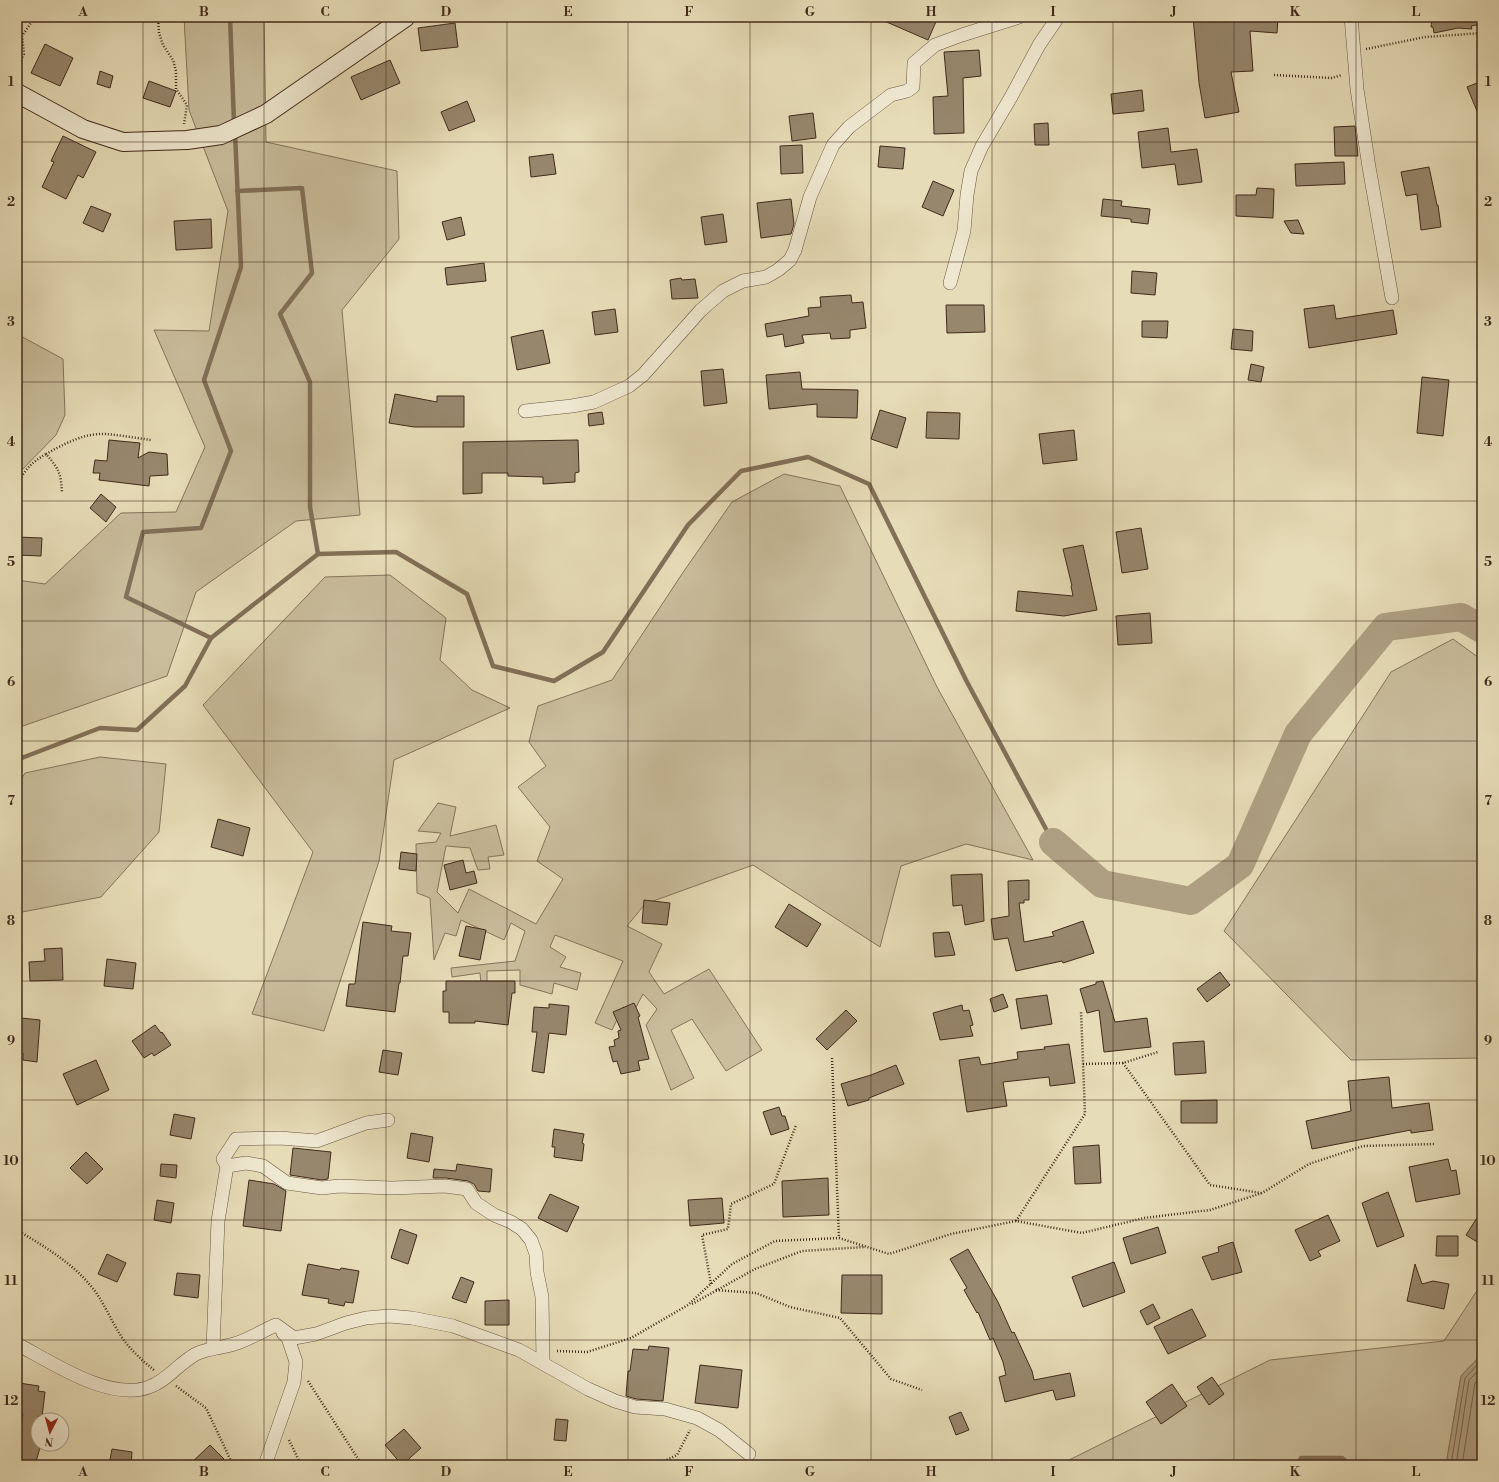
<svg xmlns="http://www.w3.org/2000/svg" width="1499" height="1482" font-family="'Libre Bodoni',serif">
  <style>
    .green { fill: #cabe9d; stroke: #86745c }
    .water { fill: #ae9f82; stroke: #827059 }
    .lines { fill: none; stroke-linecap: round; stroke-linejoin: round }
    .shore { stroke: #78644f; stroke-width: 1 }
    .stream { stroke: #827059; stroke-width: 4.5 }
    .river { stroke: #ae9f82; stroke-width: 28 }
    .building { fill: #97876d; stroke: #412a1c }
    .street-casing { stroke: #6a5643; stroke-width: 14 }
    .secondary-casing { stroke: #412a1c; stroke-width: 20 }
    .path { stroke: #412a1c; stroke-width: 2.5; stroke-dasharray: 1 2; stroke-linecap: butt }
    .street { stroke: #efe8d0; stroke-width: 13 }
    .secondary { stroke: #efe8d0; stroke-width: 18 }
    .grid { fill: none; stroke: #412a1c; stroke-width: 1; stroke-opacity: 0.55 }
    .neatline { fill: none; stroke: #412a1c; stroke-width: 1.5 }
    .grid-label { font-size: 13px; text-anchor: middle; font-weight: bold; fill: #412a1c }
  </style>
  <rect width="100%" height="100%" fill="#e6dcb7"/>
  <filter id="stains"><feTurbulence type="fractalNoise" baseFrequency=".005" numOctaves="4"/><feColorMatrix values="0 0 0 0 .2 0 0 0 0 .09 0 0 0 0 .02 0 0 0 .5 -.17"/></filter>
  <radialGradient id="worn" r=".72"><stop offset=".6" stop-color="#630" stop-opacity="0"/><stop offset="1" stop-color="#630" stop-opacity=".3"/></radialGradient>
  <g class="green">
    <path d="M184,17H264L266,142L397,171L399,239L342,310L360,515L296,521L196,592L167,676L17,728V580L45,584L121,513L176,512L205,447L154,330L209,331L228,211L189,110Z"/>
    <path d="M17,334L63,359L65,415L56,435L17,475Z"/>
    <path d="M784,474L840,486L937,687L1033,860L966,844L901,866L880,947L753,865L645,904L627,926L662,944L649,972L664,994L709,969L762,1050L726,1071L692,1019L671,1030L694,1078L671,1090L646,1025L657,1009L643,994L634,1011L623,1007L612,1030L595,1023L623,961L555,935L550,947L566,957L560,967L581,973L577,990L554,983L552,994L520,985V970L487,971V995H482L480,973L452,977L451,968L515,961L525,931L511,923L504,940L461,920L456,936L445,933L434,960L430,898L417,893L416,844L436,842L441,833L418,831L438,803L456,807L450,836L496,825L504,855L488,857L490,869L478,870L470,848L446,846L437,892L458,913L469,889L536,924L563,879L537,861L550,827L518,787L546,766L529,742L538,706L612,680L684,571L732,502Z"/>
    <path d="M390,575L446,618L440,660L472,690L510,708L394,760L379,861L324,1031L252,1014L313,852L203,705L325,577Z"/>
    <path d="M1453,639L1482,660V1058L1351,1060L1224,931L1391,672Z"/>
    <path d="M100,757L166,764L159,832L101,897L17,913V786L25,773Z"/>
    <path d="M1482,1283V1354L1461,1376L1446,1465H1059L1270,1360L1444,1341Z"/>
  </g>
  <path class="water" d="M1482,1354V1465H1446L1461,1376Z"/>
  <g class="lines">
    <g class="shore">
      <path d="M1451,1465L1465,1378L1482,1360"/>
      <path d="M1456,1465L1469,1380L1482,1367"/>
      <path d="M1462,1465L1475,1383L1482,1376"/>
    </g>
    <g class="stream">
      <path d="M230,17L234,123"/>
      <path d="M237,191L302,188L312,273L280,314L310,382V507L318,554"/>
      <path d="M211,638L126,597L143,532L201,528L231,451L204,380L241,267L235,133"/>
      <path d="M17,762L19,759L100,728L137,730L185,686L211,638L318,554L396,552L467,594L493,666L554,681L603,652L688,525L741,471L808,457L869,484L967,682L1053,842"/>
      <path d="M1298,1465L1301,1458H1342L1350,1465"/>
    </g>
    <path class="river" d="M1053,842L1102,884L1191,901L1240,865L1298,734L1386,627L1461,617L1482,629"/>
  </g>
  <g class="building">
    <path d="M875,17H938L928,40Z"/>
    <path d="M1193,17H1278L1277,33L1250,31L1253,71L1231,72L1239,112L1205,118L1199,83Z"/>
    <path d="M1432,17H1482V24L1471,26L1472,29L1458,28L1434,33L1433,27H1431Z"/>
    <path d="M455,23L458,47L421,51L418,28Z"/>
    <path d="M45,44L73,58L60,86L31,73Z"/>
    <path d="M979,50L981,76L963,78L964,133L934,134L933,97L948,96L944,52Z"/>
    <path d="M390,60L400,83L361,100L351,77Z"/>
    <path d="M100,71L113,76L110,88L97,84Z"/>
    <path d="M149,81L176,91L170,107L143,98Z"/>
    <path d="M1482,81V123L1467,87Z"/>
    <path d="M1142,90L1144,111L1113,114L1111,94Z"/>
    <path d="M467,101L475,121L449,131L441,112Z"/>
    <path d="M813,113L816,138L792,141L789,116Z"/>
    <path d="M1048,123L1049,145H1035L1034,124Z"/>
    <path d="M1355,126L1358,156H1335L1334,127Z"/>
    <path d="M1168,128L1171,152L1197,149L1202,182L1178,185L1175,164L1142,168L1138,132Z"/>
    <path d="M63,136L96,152L83,178L78,175L66,199L42,187L54,162L51,161Z"/>
    <path d="M802,145L803,173L781,174L780,146Z"/>
    <path d="M880,146L905,148L903,169L878,167Z"/>
    <path d="M553,154L556,174L531,177L529,157Z"/>
    <path d="M1344,162L1345,184L1296,186L1295,164Z"/>
    <path d="M1429,167L1437,205H1438L1441,227L1421,230L1417,194L1406,196L1401,172Z"/>
    <path d="M933,181L954,190L943,216L922,207Z"/>
    <path d="M1257,188L1274,189L1273,218L1236,216V195H1256Z"/>
    <path d="M791,199L794,224L791,234L761,238L757,203Z"/>
    <path d="M1103,199L1122,201L1121,206L1150,209L1148,224L1131,222V219L1101,216Z"/>
    <path d="M91,206L111,214L103,232L83,223Z"/>
    <path d="M723,214L727,242L705,245L701,217Z"/>
    <path d="M461,217L465,235L447,240L442,222Z"/>
    <path d="M211,219L212,248L176,250L174,221Z"/>
    <path d="M1298,220L1304,234L1291,233L1284,221Z"/>
    <path d="M484,263L486,281L447,285L445,268Z"/>
    <path d="M1132,271L1157,273L1155,295L1131,293Z"/>
    <path d="M681,278L682,280L695,279L698,298L672,299L670,280Z"/>
    <path d="M851,295L852,303L863,302L866,328L850,330V338L831,339L830,333L802,335L804,343L785,347L783,334L767,337L765,324L809,316L808,308L821,307L820,297Z"/>
    <path d="M946,305H984L985,332L947,333Z"/>
    <path d="M1334,305L1336,319L1393,310L1397,334L1309,348L1304,309Z"/>
    <path d="M615,309L618,332L595,335L592,312Z"/>
    <path d="M1142,321H1168L1167,338L1142,337Z"/>
    <path d="M1233,329L1253,331L1252,351L1231,349Z"/>
    <path d="M543,330L550,363L517,370L511,337Z"/>
    <path d="M1251,364L1264,367L1261,382L1248,380Z"/>
    <path d="M723,369L727,403L704,406L701,371Z"/>
    <path d="M800,372L802,389L858,390L857,418L817,417V404L769,409L766,375Z"/>
    <path d="M1422,377L1449,380L1443,436L1417,433Z"/>
    <path d="M395,394L437,402V396H464V427H414L389,423Z"/>
    <path d="M880,410L906,418L897,448L871,439Z"/>
    <path d="M602,412L604,424L589,426L588,414Z"/>
    <path d="M927,412L960,413L959,439L926,438Z"/>
    <path d="M1074,430L1077,460L1043,464L1039,434Z"/>
    <path d="M109,440L140,443L138,458L149,452L167,454L168,475L150,476L149,486L99,480L100,473H93L95,460L107,461Z"/>
    <path d="M578,440L579,472L575,473V482L543,484V477L508,476V473H482V493L463,494V442Z"/>
    <path d="M101,494L116,507L106,522L90,508Z"/>
    <path d="M1141,528L1148,569L1122,573L1116,532Z"/>
    <path d="M17,537L42,538L41,556L17,555Z"/>
    <path d="M1083,545L1097,610L1064,616L1016,611L1018,591L1073,596L1071,586H1072L1063,549Z"/>
    <path d="M1150,613L1152,643L1118,645L1116,616Z"/>
    <path d="M218,819L250,828L243,856L211,847Z"/>
    <path d="M401,852L417,854L416,871L399,869Z"/>
    <path d="M463,860L466,873L474,871L477,883L450,890L444,865Z"/>
    <path d="M982,874L984,921L965,925L962,905L953,906L951,875Z"/>
    <path d="M1029,880V900H1024V903H1019L1024,942L1054,936L1052,932L1083,921L1094,953L1063,963L1062,961L1016,971L1008,938L994,940L991,919L1009,916L1008,881Z"/>
    <path d="M644,900L670,903L667,925L642,923Z"/>
    <path d="M789,904L821,924L807,947L775,927Z"/>
    <path d="M363,922L392,926L391,931L411,933L408,956H403L400,983H399L395,1012L346,1006L349,984H355Z"/>
    <path d="M466,926L486,930L480,960L459,956Z"/>
    <path d="M949,932L955,955L935,957L933,933Z"/>
    <path d="M62,948L63,980L30,981L29,962L45,961L44,949Z"/>
    <path d="M107,959L136,963L133,989L104,986Z"/>
    <path d="M1220,972L1230,985L1207,1002L1197,989Z"/>
    <path d="M446,981H515V993H512L508,1025L475,1021V1023H449V1012H443V991H446Z"/>
    <path d="M1103,981L1115,1022L1147,1018L1151,1047L1104,1052L1099,1010L1087,1013L1080,989L1096,984V982Z"/>
    <path d="M1003,994L1008,1007L994,1012L990,999Z"/>
    <path d="M1047,995L1052,1024L1021,1029L1016,999Z"/>
    <path d="M634,1003L640,1016L638,1017L649,1059L638,1061L640,1070L621,1074L617,1061L613,1062L609,1047L615,1046L614,1040L619,1038L618,1031L621,1030L613,1012Z"/>
    <path d="M549,1004L569,1006L566,1035L549,1033L544,1073L532,1071L537,1032H532L534,1007L549,1008Z"/>
    <path d="M962,1005L963,1011L969,1010L973,1025L970,1026L973,1036L940,1040L933,1013Z"/>
    <path d="M846,1010L857,1021L827,1050L816,1039Z"/>
    <path d="M21,1018L40,1020L37,1062L23,1060V1053H19Z"/>
    <path d="M155,1025L161,1033L162,1032L171,1045L154,1056L152,1053L144,1058L132,1041Z"/>
    <path d="M1204,1041L1206,1073L1175,1075L1173,1043Z"/>
    <path d="M1069,1044L1075,1083L1050,1086L1049,1077L1003,1082L1007,1106L967,1112L959,1060L979,1057L981,1065L1018,1059L1017,1052L1045,1049L1044,1047Z"/>
    <path d="M383,1050L402,1053L398,1075L379,1072Z"/>
    <path d="M96,1060L109,1090L77,1105L63,1074Z"/>
    <path d="M896,1065L904,1084L869,1098V1100L848,1106L841,1084L871,1075Z"/>
    <path d="M1389,1077L1392,1108L1429,1103L1433,1130L1411,1133V1130L1312,1149L1306,1121L1351,1111L1348,1081Z"/>
    <path d="M1217,1100V1123H1181V1101Z"/>
    <path d="M779,1107L782,1116H785L789,1129L771,1135L763,1112Z"/>
    <path d="M174,1114L195,1118L191,1139L170,1135Z"/>
    <path d="M554,1129L584,1134L582,1143L584,1144L582,1161L554,1157L555,1147H552Z"/>
    <path d="M411,1133L433,1137L429,1162L407,1158Z"/>
    <path d="M1099,1145L1101,1183L1075,1184L1073,1147Z"/>
    <path d="M293,1148L331,1152L328,1179L322,1180L290,1175Z"/>
    <path d="M86,1152L103,1169L87,1184L70,1168Z"/>
    <path d="M1448,1159L1451,1171L1456,1170L1460,1194L1416,1202L1409,1167Z"/>
    <path d="M161,1164L177,1165L176,1178L160,1176Z"/>
    <path d="M457,1164L492,1169L490,1192L478,1191L474,1184L468,1181L446,1178H433L434,1169L456,1171Z"/>
    <path d="M828,1178L829,1215L783,1217L782,1181Z"/>
    <path d="M249,1180L274,1184L286,1191L281,1231L243,1226Z"/>
    <path d="M1388,1192L1404,1236L1377,1247L1362,1203Z"/>
    <path d="M550,1194L579,1207L567,1232L538,1218Z"/>
    <path d="M722,1198L724,1223L690,1226L688,1200Z"/>
    <path d="M157,1200L174,1203L171,1223L154,1220Z"/>
    <path d="M1482,1210V1245L1466,1235Z"/>
    <path d="M1328,1215L1340,1241L1318,1251L1321,1256L1310,1261L1295,1230Z"/>
    <path d="M1158,1227L1166,1253L1131,1264L1123,1238Z"/>
    <path d="M400,1229L417,1235L408,1264L391,1258Z"/>
    <path d="M1437,1236H1458V1256H1436Z"/>
    <path d="M1233,1242L1242,1272L1212,1280L1202,1257L1219,1252L1218,1247Z"/>
    <path d="M968,1249L998,1302L1012,1333L1014,1332L1032,1371L1034,1380L1070,1373L1075,1396L1056,1400L1053,1390L1005,1402L999,1377L1006,1375L1003,1362L993,1338L990,1340L978,1312L977,1313L964,1290L967,1288L950,1259Z"/>
    <path d="M107,1254L126,1263L117,1282L98,1274Z"/>
    <path d="M1114,1262L1125,1292L1083,1307L1072,1277Z"/>
    <path d="M308,1264L340,1270L341,1268L359,1271L353,1303L345,1302L344,1306L328,1303L329,1299L302,1295Z"/>
    <path d="M1415,1264L1422,1284L1433,1281L1449,1284L1444,1309L1407,1301Z"/>
    <path d="M177,1273L200,1275L198,1298L174,1295Z"/>
    <path d="M842,1275H882V1314L841,1313Z"/>
    <path d="M461,1277L474,1282L466,1303L452,1298Z"/>
    <path d="M509,1300V1325H485V1301Z"/>
    <path d="M1153,1304L1160,1318L1147,1325L1140,1311Z"/>
    <path d="M1192,1309L1206,1336L1168,1354L1154,1327Z"/>
    <path d="M649,1346L669,1348L663,1401L636,1399L626,1396L628,1371H630L633,1349L648,1350Z"/>
    <path d="M700,1365L742,1370L738,1408L695,1403Z"/>
    <path d="M1212,1377L1224,1394L1209,1405L1197,1387Z"/>
    <path d="M19,1383L39,1386L38,1391L45,1392L42,1417L38,1416V1444H41L35,1465H24L17,1463V1434L23,1414H17V1387H18Z"/>
    <path d="M1172,1384L1187,1406L1161,1424L1146,1402Z"/>
    <path d="M961,1412L969,1430L956,1435L949,1417Z"/>
    <path d="M556,1419L568,1420L566,1441L554,1440Z"/>
    <path d="M404,1429L421,1448L402,1465L385,1445Z"/>
    <path d="M210,1445L224,1459L218,1465H189Z"/>
    <path d="M112,1449L132,1452L131,1465H109Z"/>
  </g>
  <g class="lines">
    <g class="street-casing">
      <g id="street">
        <path d="M1351,17L1357,89L1369,167L1392,298"/>
        <path d="M950,283L964,231L967,195L971,171L982,146L1011,97L1039,45L1058,17"/>
        <path d="M525,411L572,406L594,402L629,386L643,375L701,310L723,291L743,281L766,277L778,270L790,260L795,250L810,197L833,145L849,127L891,95L907,91L913,87L914,63L935,45L962,35L1019,17"/>
        <path d="M388,1120L366,1123L317,1141L280,1138L236,1139L223,1159L227,1166L246,1163L263,1166L287,1183L322,1188L339,1186L392,1188L445,1186L467,1189L476,1203L494,1215L511,1222L522,1229L531,1240L536,1254L537,1272L542,1297L543,1363"/>
        <path d="M17,1344C51,1362 110,1402 149,1387C167,1381 179,1363 196,1354C208,1348 222,1348 234,1344C248,1340 262,1331 276,1325L294,1338L316,1334L346,1323L366,1318L389,1316L412,1318L453,1326L519,1350L588,1389L615,1401L635,1407L665,1409L697,1418L719,1430L749,1454"/>
        <path d="M213,1348L218,1221L227,1166"/>
        <path d="M265,1465L294,1382L296,1362L288,1338L283,1333"/>
      </g>
    </g>
    <g class="secondary-casing">
      <path id="secondary" d="M17,93L83,129L123,142L187,140L221,135L266,114L406,17"/>
    </g>
    <g class="path">
      <path d="M158,17L159,33L163,45L173,60L176,71V89L187,105L184,124"/>
      <path d="M1366,49L1425,37L1482,33"/>
      <path d="M17,68L24,54L22,36L35,17"/>
      <path d="M1274,75L1331,78L1342,75"/>
      <path d="M46,454C64,444 84,433 105,434C120,435 136,438 151,440"/>
      <path d="M17,485C25,469 31,463 46,454C59,469 61,473 62,493"/>
      <path d="M832,1058L839,1238"/>
      <path d="M1123,1063L1210,1185L1261,1193"/>
      <path d="M1083,1064L1123,1063L1158,1052"/>
      <path d="M1016,1221L1085,1114L1081,1011"/>
      <path d="M17,1230C42,1245 71,1262 90,1285C105,1302 112,1325 126,1343C134,1353 144,1362 154,1370"/>
      <path d="M711,1284L702,1235L728,1229L731,1204L774,1184L796,1125"/>
      <path d="M716,1290L756,1293L790,1307L840,1318L891,1379L922,1390"/>
      <path d="M692,1304L755,1269L802,1251L865,1247"/>
      <path d="M557,1351L587,1352L631,1338L688,1305L732,1264L775,1241L839,1238L889,1254L951,1234L1016,1221L1082,1233L1144,1218L1210,1210L1262,1193L1309,1164L1363,1146L1435,1144"/>
      <path d="M308,1381L362,1465"/>
      <path d="M176,1386L206,1408L233,1465"/>
      <path d="M289,1440L301,1465"/>
      <path d="M656,1465L677,1455L690,1430"/>
    </g>
    <use href="#street" class="street"/>
    <use href="#secondary" class="secondary"/>
  </g>
  <path class="grid" d="M143,17V1465M264,17V1465M386,17V1465M507,17V1465M628,17V1465M750,17V1465M871,17V1465M992,17V1465M1113,17V1465M1234,17V1465M1356,17V1465M17,142H1482M17,262H1482M17,382H1482M17,501H1482M17,621H1482M17,741H1482M17,861H1482M17,981H1482M17,1100H1482M17,1220H1482M17,1340H1482"/>
  <rect width="1499" height="1482" fill="none" stroke="#e6dcb7" stroke-width="44"/>
  <g transform="translate(50 1432) rotate(186)"><circle r="19" fill="#efe8d0" stroke="#a99c88"/>
  <path d="M0-3L7 15L0 10L-7 15Z" fill="#8f2418"/>
  <text y="-6" font-size="11" font-weight="bold" text-anchor="middle" fill="#412a1c">N</text>
  </g>
  <rect x="22" y="22" width="1455" height="1438" class="neatline"/>
  <g class="grid-label">
    <text x="83" y="16">A</text>
    <text x="204" y="16">B</text>
    <text x="325" y="16">C</text>
    <text x="446" y="16">D</text>
    <text x="568" y="16">E</text>
    <text x="689" y="16">F</text>
    <text x="810" y="16">G</text>
    <text x="931" y="16">H</text>
    <text x="1053" y="16">I</text>
    <text x="1174" y="16">J</text>
    <text x="1295" y="16">K</text>
    <text x="1416" y="16">L</text>
    <text x="11" y="86">1</text>
    <text x="1488" y="86">1</text>
    <text x="11" y="206">2</text>
    <text x="1488" y="206">2</text>
    <text x="11" y="326">3</text>
    <text x="1488" y="326">3</text>
    <text x="11" y="446">4</text>
    <text x="1488" y="446">4</text>
    <text x="11" y="566">5</text>
    <text x="1488" y="566">5</text>
    <text x="11" y="686">6</text>
    <text x="1488" y="686">6</text>
    <text x="11" y="805">7</text>
    <text x="1488" y="805">7</text>
    <text x="11" y="925">8</text>
    <text x="1488" y="925">8</text>
    <text x="11" y="1045">9</text>
    <text x="1488" y="1045">9</text>
    <text x="11" y="1165">10</text>
    <text x="1488" y="1165">10</text>
    <text x="11" y="1285">11</text>
    <text x="1488" y="1285">11</text>
    <text x="11" y="1405">12</text>
    <text x="1488" y="1405">12</text>
    <text x="83" y="1476">A</text>
    <text x="204" y="1476">B</text>
    <text x="325" y="1476">C</text>
    <text x="446" y="1476">D</text>
    <text x="568" y="1476">E</text>
    <text x="689" y="1476">F</text>
    <text x="810" y="1476">G</text>
    <text x="931" y="1476">H</text>
    <text x="1053" y="1476">I</text>
    <text x="1174" y="1476">J</text>
    <text x="1295" y="1476">K</text>
    <text x="1416" y="1476">L</text>
  </g>
  <rect width="100%" height="100%" filter="url(#stains)"/>
  <rect width="100%" height="100%" fill="url(#worn)"/>
</svg>
